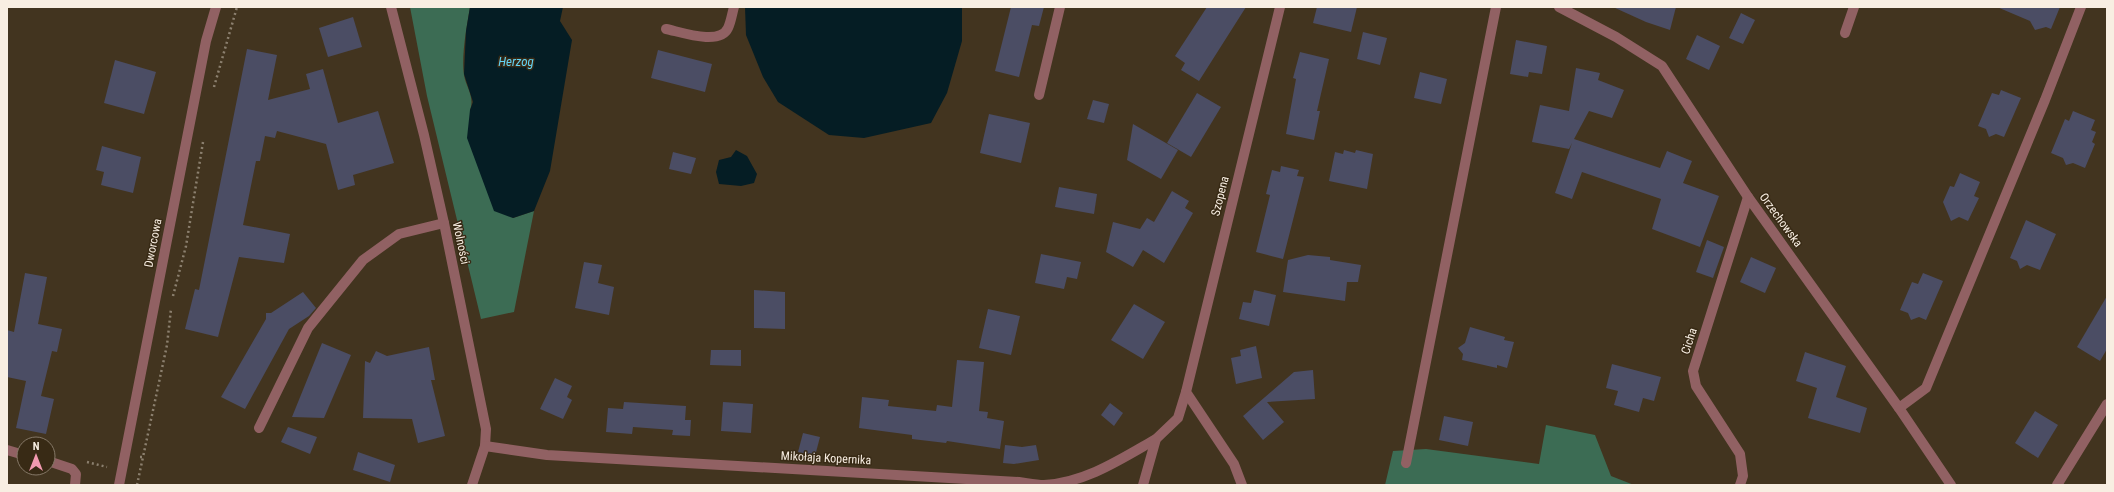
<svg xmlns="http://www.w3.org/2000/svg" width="2114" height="492" font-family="'Roboto Condensed',sans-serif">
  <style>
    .green { fill: #3c6c54 }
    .water { fill: #051d24 }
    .building { fill: #4b4d64 }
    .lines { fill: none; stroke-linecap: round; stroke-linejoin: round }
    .path { stroke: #8c806f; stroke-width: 2.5; stroke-dasharray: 2 3; stroke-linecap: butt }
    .service { stroke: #916163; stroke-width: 10 }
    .minor { stroke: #916163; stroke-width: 10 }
    .labels { text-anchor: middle; stroke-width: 3; stroke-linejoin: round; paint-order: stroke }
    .street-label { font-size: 12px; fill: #f8eee2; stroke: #382a15 }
    .water-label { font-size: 13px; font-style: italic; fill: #63d3f3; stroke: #382a15 }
  </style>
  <rect width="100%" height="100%" fill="#42341f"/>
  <g class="green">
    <path d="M410,7H470C467,25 461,56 464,75C466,87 475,97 470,110L513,218L534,211L514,312L481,319L427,96Z"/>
    <path d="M1546,425L1595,435L1611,476L1634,485H1385L1393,451L1426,449L1539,464Z"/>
  </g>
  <g class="water">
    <path d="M470,7H563L560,21L572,40L550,171L534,211L513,218L494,211L467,138L470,110L473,102L464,74L466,31Z"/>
    <path d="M745,7H962V41L947,93L931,123L864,138L829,135L778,102L763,77L746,35Z"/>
    <path d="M736,150L747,156L757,174L754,183L741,186L719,184L716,172L719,160L731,157Z"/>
  </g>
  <g class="building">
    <path d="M1011,7H1044L1039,26L1032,25L1019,77L995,71Z"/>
    <path d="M1207,7H1246L1199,81L1181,70L1185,63L1175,56Z"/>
    <path d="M1317,7H1357L1351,32L1313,23Z"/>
    <path d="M1613,7H1676L1670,30L1646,22Z"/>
    <path d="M1997,7H2060L2051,29L2046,27L2035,30L2030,21Z"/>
    <path d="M1741,13L1755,20L1743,44L1729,38Z"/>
    <path d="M353,17L362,47L328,57L319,28Z"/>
    <path d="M1363,32L1387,38L1380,65L1357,59Z"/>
    <path d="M1697,35L1720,46L1709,70L1686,59Z"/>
    <path d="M1516,40L1547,46L1542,74L1529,72L1528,77L1510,74Z"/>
    <path d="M247,49L277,55L268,100L310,89L306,74L323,69L338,123L378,111L394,163L353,175L355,185L338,190L326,144L277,131L275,138L265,136L260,161H256L243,225L290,234L284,263L239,257L218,337L185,329L195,289L199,290Z"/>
    <path d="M658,50L712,64L705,92L651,78Z"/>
    <path d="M1300,52L1329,59L1317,111H1320L1314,140L1286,134L1296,79L1293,78Z"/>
    <path d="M115,60L156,72L144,114L104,103Z"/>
    <path d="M1576,68L1600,73L1598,80L1624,90L1612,118L1589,111L1574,139L1660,168L1667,151L1692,161L1683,183L1719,196L1700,247L1652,229L1661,199L1582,172L1572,199L1555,193L1572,143L1569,149L1532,142L1540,105L1569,111Z"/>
    <path d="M1420,72L1447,79L1441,104L1414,98Z"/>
    <path d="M2001,90L2021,98L2004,137L1996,134L1989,137L1986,129L1978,126L1992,93L1999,95Z"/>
    <path d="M1197,93L1221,107L1191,157L1167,143Z"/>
    <path d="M1093,100L1109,104L1104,123L1087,119Z"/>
    <path d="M2073,111L2095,120L2091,130L2096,132L2092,142L2095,144L2085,168L2073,163L2066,165L2063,158L2051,153L2065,119L2069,121Z"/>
    <path d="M989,114L1030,123L1021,163L980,153Z"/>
    <path d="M1133,124L1178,150L1161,179L1127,160Z"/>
    <path d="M102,146L141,157L133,193L101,185L104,172L96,170Z"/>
    <path d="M1344,150L1355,153L1356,150L1373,154L1367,189L1329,181L1335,152L1343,154Z"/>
    <path d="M673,152L696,158L691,174L669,169Z"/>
    <path d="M1281,166L1299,170L1297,176L1304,177L1283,259L1256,252L1270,195L1266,194L1272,170L1280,172Z"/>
    <path d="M1960,173L1980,182L1974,196L1979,198L1968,221L1959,217L1951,221L1943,202L1950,186L1954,187Z"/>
    <path d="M1059,187L1097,194L1094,214L1055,207Z"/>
    <path d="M1172,191L1189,201L1185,208L1193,213L1164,263L1143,250L1133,267L1106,252L1113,222L1140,229L1147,218L1154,222Z"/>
    <path d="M2026,220L2056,234L2040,270L2027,265L2020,269L2017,261L2010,258Z"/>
    <path d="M1707,240L1724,247L1713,278L1696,272Z"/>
    <path d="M1041,254L1081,262L1077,279L1067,277L1064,289L1035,283Z"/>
    <path d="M1308,255L1330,257V260L1361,265L1358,282H1347L1345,301L1283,292L1288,260Z"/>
    <path d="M1751,257L1776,268L1765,293L1740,282Z"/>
    <path d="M584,262L602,265L598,283L614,287L609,315L575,308Z"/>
    <path d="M25,273L47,277L38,324L62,329L57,352L52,351L41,396L54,399L46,434L16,428L26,381L7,377V330L14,332Z"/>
    <path d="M1923,273L1943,281L1926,320L1919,317L1911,320L1908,313L1900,310L1912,282L1918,284Z"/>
    <path d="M754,290L785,292V329L754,328Z"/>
    <path d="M1254,290L1276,295L1269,326L1239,319L1243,302L1251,303Z"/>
    <path d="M303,292L316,308L309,316L289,329L245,409L221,397L266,319V313H271Z"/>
    <path d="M2107,296V349L2100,361L2077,347Z"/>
    <path d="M1134,304L1165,322L1143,359L1111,340Z"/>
    <path d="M988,309L1020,316L1011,355L979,348Z"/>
    <path d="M1470,327L1505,337L1504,340L1514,342L1507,368L1497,365V368L1462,360L1463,354L1458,348L1465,343Z"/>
    <path d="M322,343L351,355L324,418L292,417Z"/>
    <path d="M1256,346L1262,378L1236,384L1231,358L1241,356L1240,350Z"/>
    <path d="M429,347L435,380H431L445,436L418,443L412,419L363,418L365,361L370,363L376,351L387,356Z"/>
    <path d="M711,350H741V366L710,365Z"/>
    <path d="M1805,352L1846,366L1836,397L1867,408L1860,433L1808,418L1817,388L1796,381Z"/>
    <path d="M957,360L984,362L979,411L988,412L987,418L1004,421L1000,449L947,441L946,443L912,439V435L859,428L862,397L889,400L888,406L936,411L937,405L952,407Z"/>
    <path d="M1612,364L1661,377L1654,401L1643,398L1639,412L1614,405L1618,391L1606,388Z"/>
    <path d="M1313,370L1315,399L1267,402L1284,422L1263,440L1243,416L1294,372Z"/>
    <path d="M555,378L572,386L567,397L572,400L563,419L540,409Z"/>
    <path d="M624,402L686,406L685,420H691L690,436L672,435L673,430L633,427L632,434L606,432L608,408L623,409Z"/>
    <path d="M723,402L753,404L751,433L721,431Z"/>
    <path d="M1110,403L1123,413L1114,426L1101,415Z"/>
    <path d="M2035,411L2058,425L2038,458L2015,443Z"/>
    <path d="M1444,416L1473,422L1468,446L1439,440Z"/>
    <path d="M288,427L317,437L310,454L281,442Z"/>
    <path d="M803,433L820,437L815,456L798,452Z"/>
    <path d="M1005,445L1022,447L1036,445L1039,460L1014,464L1003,463Z"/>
    <path d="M358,452L395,465L390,482L353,470Z"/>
  </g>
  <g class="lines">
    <g class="path">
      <path d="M214,87L237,7"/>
      <path d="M173,296L186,246L203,142"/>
      <path d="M140,457H143L167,345L171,309"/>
      <path d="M87,462L107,467"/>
      <path d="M137,485L143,457"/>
    </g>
    <g class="service">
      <path d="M1039,95L1060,7"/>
      <path d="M259,428L308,328L363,260L399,234L444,223"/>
      <path d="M1406,463L1496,7"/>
      <path d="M2057,485L2107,404"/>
    </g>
    <g class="minor">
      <path d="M391,7L424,135L444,223L486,429L485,446L472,485"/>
      <path d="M1559,7L1616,37L1662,66L1748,197L1899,408L1951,485"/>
      <path d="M666,29C681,32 720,46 728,28C731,22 732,14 734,7"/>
      <path d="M1845,33L1854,7"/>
      <path d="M1899,408L1926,388L2045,100L2081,7"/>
      <path d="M485,446L547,455L1019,482C1027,483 1036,485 1044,485C1085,483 1121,459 1156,439"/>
      <path d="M7,450L24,455"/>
      <path d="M48,461L72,469L76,474L75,485"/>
      <path d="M119,485L206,41L216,7"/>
      <path d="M1143,485L1156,439L1178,418L1186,392"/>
      <path d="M1242,485L1234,464L1186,392L1280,7"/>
      <path d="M1740,485L1743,476L1740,454L1696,386L1693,371L1748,197"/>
    </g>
  </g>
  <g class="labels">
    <g class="street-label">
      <text transform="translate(1220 196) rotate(-76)" y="4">Szopena</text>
      <text transform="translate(1781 220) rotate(54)" y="4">Orzechowska</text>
      <text transform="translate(153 243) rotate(-79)" y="4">Dworcowa</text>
      <text transform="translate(461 243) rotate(78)" y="4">Wolności</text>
      <text transform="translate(1689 341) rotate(-72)" y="4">Cicha</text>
      <text transform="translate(826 458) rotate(3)" y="4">Mikołaja Kopernika</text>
    </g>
    <g class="water-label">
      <text x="516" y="66">Herzog</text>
    </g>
  </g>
  <rect width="2114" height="492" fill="none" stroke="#f8eee2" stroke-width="16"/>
  <g transform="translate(36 456)"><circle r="19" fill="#382a15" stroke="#857867"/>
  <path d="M0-3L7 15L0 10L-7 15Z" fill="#f29ab0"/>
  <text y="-6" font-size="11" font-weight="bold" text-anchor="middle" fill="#f8eee2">N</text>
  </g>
</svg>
